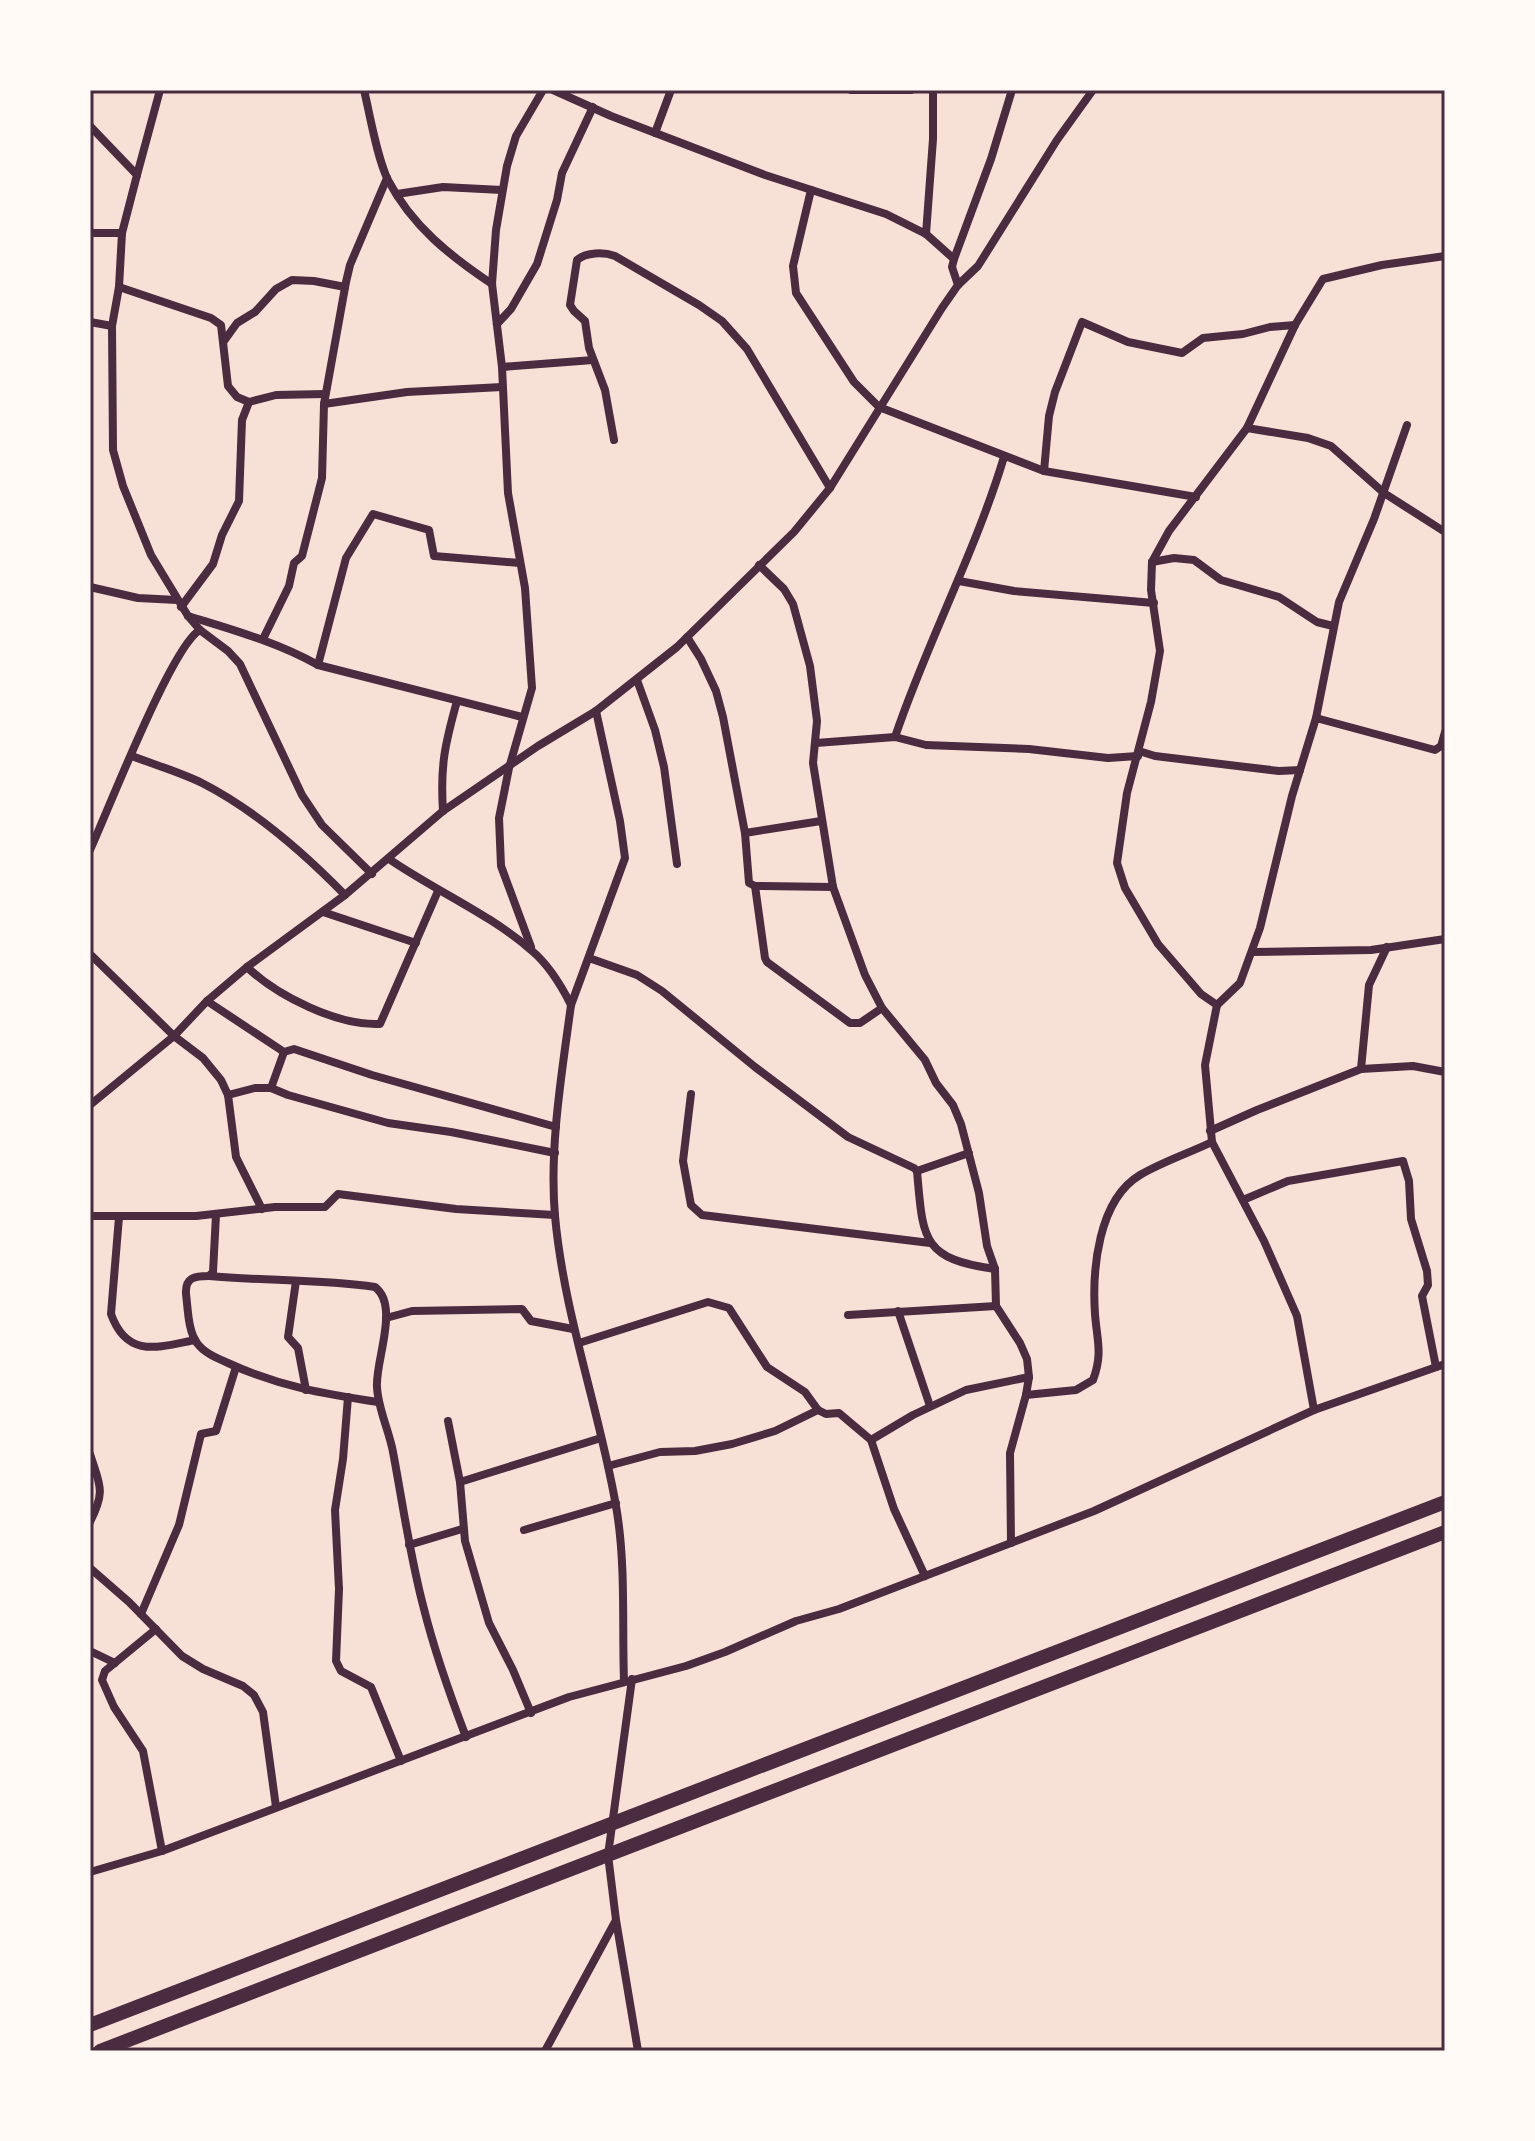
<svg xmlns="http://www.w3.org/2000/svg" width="1535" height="2141" font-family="'Source Serif 4',serif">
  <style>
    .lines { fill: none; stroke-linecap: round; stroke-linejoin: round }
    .minor { stroke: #4a2c40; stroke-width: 8 }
    .primary { stroke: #4a2c40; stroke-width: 14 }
    .neatline { fill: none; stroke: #4a2c40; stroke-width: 3 }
  </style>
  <rect width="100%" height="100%" fill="#f7e1d7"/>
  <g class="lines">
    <g class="minor">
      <path d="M364,90C370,115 377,158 388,180C412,226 450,256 492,284"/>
      <path d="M553,90L611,116L765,175L886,214L926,234L954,259L952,267L958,285"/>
      <path d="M851,90H911"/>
      <path d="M90,126L137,175L122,233L119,287L112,326L113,450L123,486L151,555L188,616L200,630L228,651L240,664L302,795L322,825L372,874"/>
      <path d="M655,133L671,90"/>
      <path d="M137,175L160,90"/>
      <path d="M811,190L793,266L796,293L854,382L879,407L1044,471L1196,497"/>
      <path d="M397,194L443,187L502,190"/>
      <path d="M90,233H122"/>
      <path d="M926,234L933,139V90"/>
      <path d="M954,259L991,159L1012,90"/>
      <path d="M119,287L211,318L221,325L228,386L237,397L249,402"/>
      <path d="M90,322L112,326"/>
      <path d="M497,324L511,309L537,264L557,200L562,173L593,107"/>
      <path d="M224,341L237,323L255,312L276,289L292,280L314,281L345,287"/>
      <path d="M502,367L593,360"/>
      <path d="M324,404L407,392L502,387"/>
      <path d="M1247,428L1308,438L1331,446L1384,493L1445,532"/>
      <path d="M614,440L605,390L589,348L585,321L574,311L570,305L577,260C586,252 604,252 615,256L699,305L722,321L747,349L830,488"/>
      <path d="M1044,471L1049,416L1055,392L1082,322L1128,342L1182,353L1203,338L1243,334L1270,327L1295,325"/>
      <path d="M1152,562L1174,558L1194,560L1221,580L1279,597L1317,622L1333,626"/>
      <path d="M759,565L784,589L793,604L810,666L817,721L813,763L833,887L865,975L882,1008L925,1060L936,1083L953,1105L961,1124L979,1193L987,1246L995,1269L996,1306L1020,1343L1027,1359L1029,1377L1026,1395L1010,1453L1011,1543"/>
      <path d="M959,581L1014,591L1154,603"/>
      <path d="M90,587L138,598L177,600"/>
      <path d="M181,607L213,564L222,535L239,501L242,420L249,402L276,395L325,394"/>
      <path d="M188,616C233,630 277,642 318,665L522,717"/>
      <path d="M687,637L701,659L716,691L723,717L745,833L749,883L755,886L833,887"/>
      <path d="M263,639L289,586L294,563L302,556L322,478L324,404L346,282L350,265L387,178"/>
      <path d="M318,665L346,558L373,514L429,530L434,556L520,563"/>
      <path d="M637,680L655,730L664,767L677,864"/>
      <path d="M1316,718L1435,750L1441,746L1445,732"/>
      <path d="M895,737C927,642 975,553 1004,457"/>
      <path d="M816,743L895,737L926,745L1029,749L1108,758L1138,756"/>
      <path d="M1139,751L1155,756L1279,771L1300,770"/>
      <path d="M132,756C155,765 180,772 202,783C255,810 304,853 345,895"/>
      <path d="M443,811C440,766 445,744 457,701"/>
      <path d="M745,833L821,821"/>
      <path d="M90,850C108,811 172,645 200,630"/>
      <path d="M389,859C434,890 490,914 531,950C548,964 561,985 571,1005C562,1072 549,1148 555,1216C564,1315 599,1408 616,1506C626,1563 622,1623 624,1681"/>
      <path d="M755,886L765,958L767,962L850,1023H860L882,1008"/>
      <path d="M323,912L416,943"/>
      <path d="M531,947L501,866L499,818L509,768L532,688L525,588L508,493L502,367L492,284L496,230L507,166L516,136L543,90"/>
      <path d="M1252,952L1371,950L1445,939"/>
      <path d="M90,954L174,1036L203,1058L221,1080L228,1095L236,1157L262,1209"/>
      <path d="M589,958L637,975L662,991L755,1067L848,1137L914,1168L917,1171C923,1238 921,1259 995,1269"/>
      <path d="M247,967C277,996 338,1026 380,1024L438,891"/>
      <path d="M207,1001L284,1052"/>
      <path d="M571,1005L625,858L620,821L596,711"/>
      <path d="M1217,1005L1240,983L1260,928L1292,796L1316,718L1339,602L1374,519L1407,425"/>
      <path d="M1361,1069L1369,985L1387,947"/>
      <path d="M271,1088L288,1095L388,1123L451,1132L555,1153"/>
      <path d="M691,1094L683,1161L691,1205L702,1215L930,1243"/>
      <path d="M228,1095L255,1088H271L284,1052L294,1049L372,1075L556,1127"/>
      <path d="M90,1105L174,1036L207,1001L247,967L345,895L443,811L538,746L596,711L677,647L794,532L830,488L942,308L958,285L978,266L1057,140L1093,90"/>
      <path d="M1210,1131L1257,1110L1361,1069L1413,1066L1445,1072"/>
      <path d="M917,1171L969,1153"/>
      <path d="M1243,1200L1288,1181L1403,1161L1409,1181L1411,1219L1427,1271L1428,1285L1422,1296L1436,1367"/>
      <path d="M216,1215L213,1272L209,1276C195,1276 185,1277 186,1294C188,1309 188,1331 197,1343C204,1353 217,1358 228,1363C278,1386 324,1394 378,1402"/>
      <path d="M90,1216H196L275,1207H325L338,1194L456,1209L555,1215"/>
      <path d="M119,1217L111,1314C127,1359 159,1347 195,1340"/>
      <path d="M209,1276C265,1281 321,1279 375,1287C400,1306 375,1361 377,1387C378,1409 389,1430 393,1452C403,1505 410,1557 424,1609C435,1653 450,1695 466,1737"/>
      <path d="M296,1281L288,1337L298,1348L306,1390"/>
      <path d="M898,1311L930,1406"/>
      <path d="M848,1315L996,1306"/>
      <path d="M386,1318L412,1311L522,1309L531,1321L573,1329"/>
      <path d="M579,1343L708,1302L729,1308L767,1367L805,1392L818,1410L826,1414L839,1413L871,1440L894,1509L925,1576"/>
      <path d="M1026,1395L1076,1390L1093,1380C1103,1353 1097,1341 1095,1314C1092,1270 1098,1200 1140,1175C1162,1162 1189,1153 1212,1142"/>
      <path d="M348,1397L343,1459L335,1510L339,1589L336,1661L341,1671L371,1687L401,1761"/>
      <path d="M1314,1410L1297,1316L1264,1241L1212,1142L1205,1065L1217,1005L1201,994L1158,944L1125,888L1117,863L1127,793L1151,702L1160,651L1151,590L1152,562L1169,531L1247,428L1295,325L1323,279L1382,265L1445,256"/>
      <path d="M448,1421L460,1482L465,1541L489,1623L513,1670L531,1713"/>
      <path d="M871,1440L913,1415L966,1390L1029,1377"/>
      <path d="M90,1454C100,1486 106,1490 90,1522"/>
      <path d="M608,1466L660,1452L695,1451L732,1444L775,1431L818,1410"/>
      <path d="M460,1482L601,1438"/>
      <path d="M524,1530L616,1503"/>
      <path d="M409,1545L462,1529"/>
      <path d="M90,1568L129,1602L182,1656L203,1669L243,1686L254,1695L263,1712L276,1807"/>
      <path d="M141,1614L179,1525L201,1434L216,1431L236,1367"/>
      <path d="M156,1629L105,1671L102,1680L114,1707L143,1751L162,1851"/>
      <path d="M90,1651L115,1663"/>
      <path d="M632,1679L608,1855L616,1920L638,2051"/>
      <path d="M90,1872L162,1851L569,1697L686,1666L725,1652L796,1621L839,1609L1094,1511L1314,1410L1445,1364"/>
      <path d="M545,2051L615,1922"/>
    </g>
    <g class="primary">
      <path d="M90,2025L1445,1502"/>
      <path d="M100,2051L1445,1532"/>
    </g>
  </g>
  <rect width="1535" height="2141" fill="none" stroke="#fffaf5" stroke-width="184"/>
  <rect x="92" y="92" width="1351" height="1957" class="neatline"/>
</svg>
